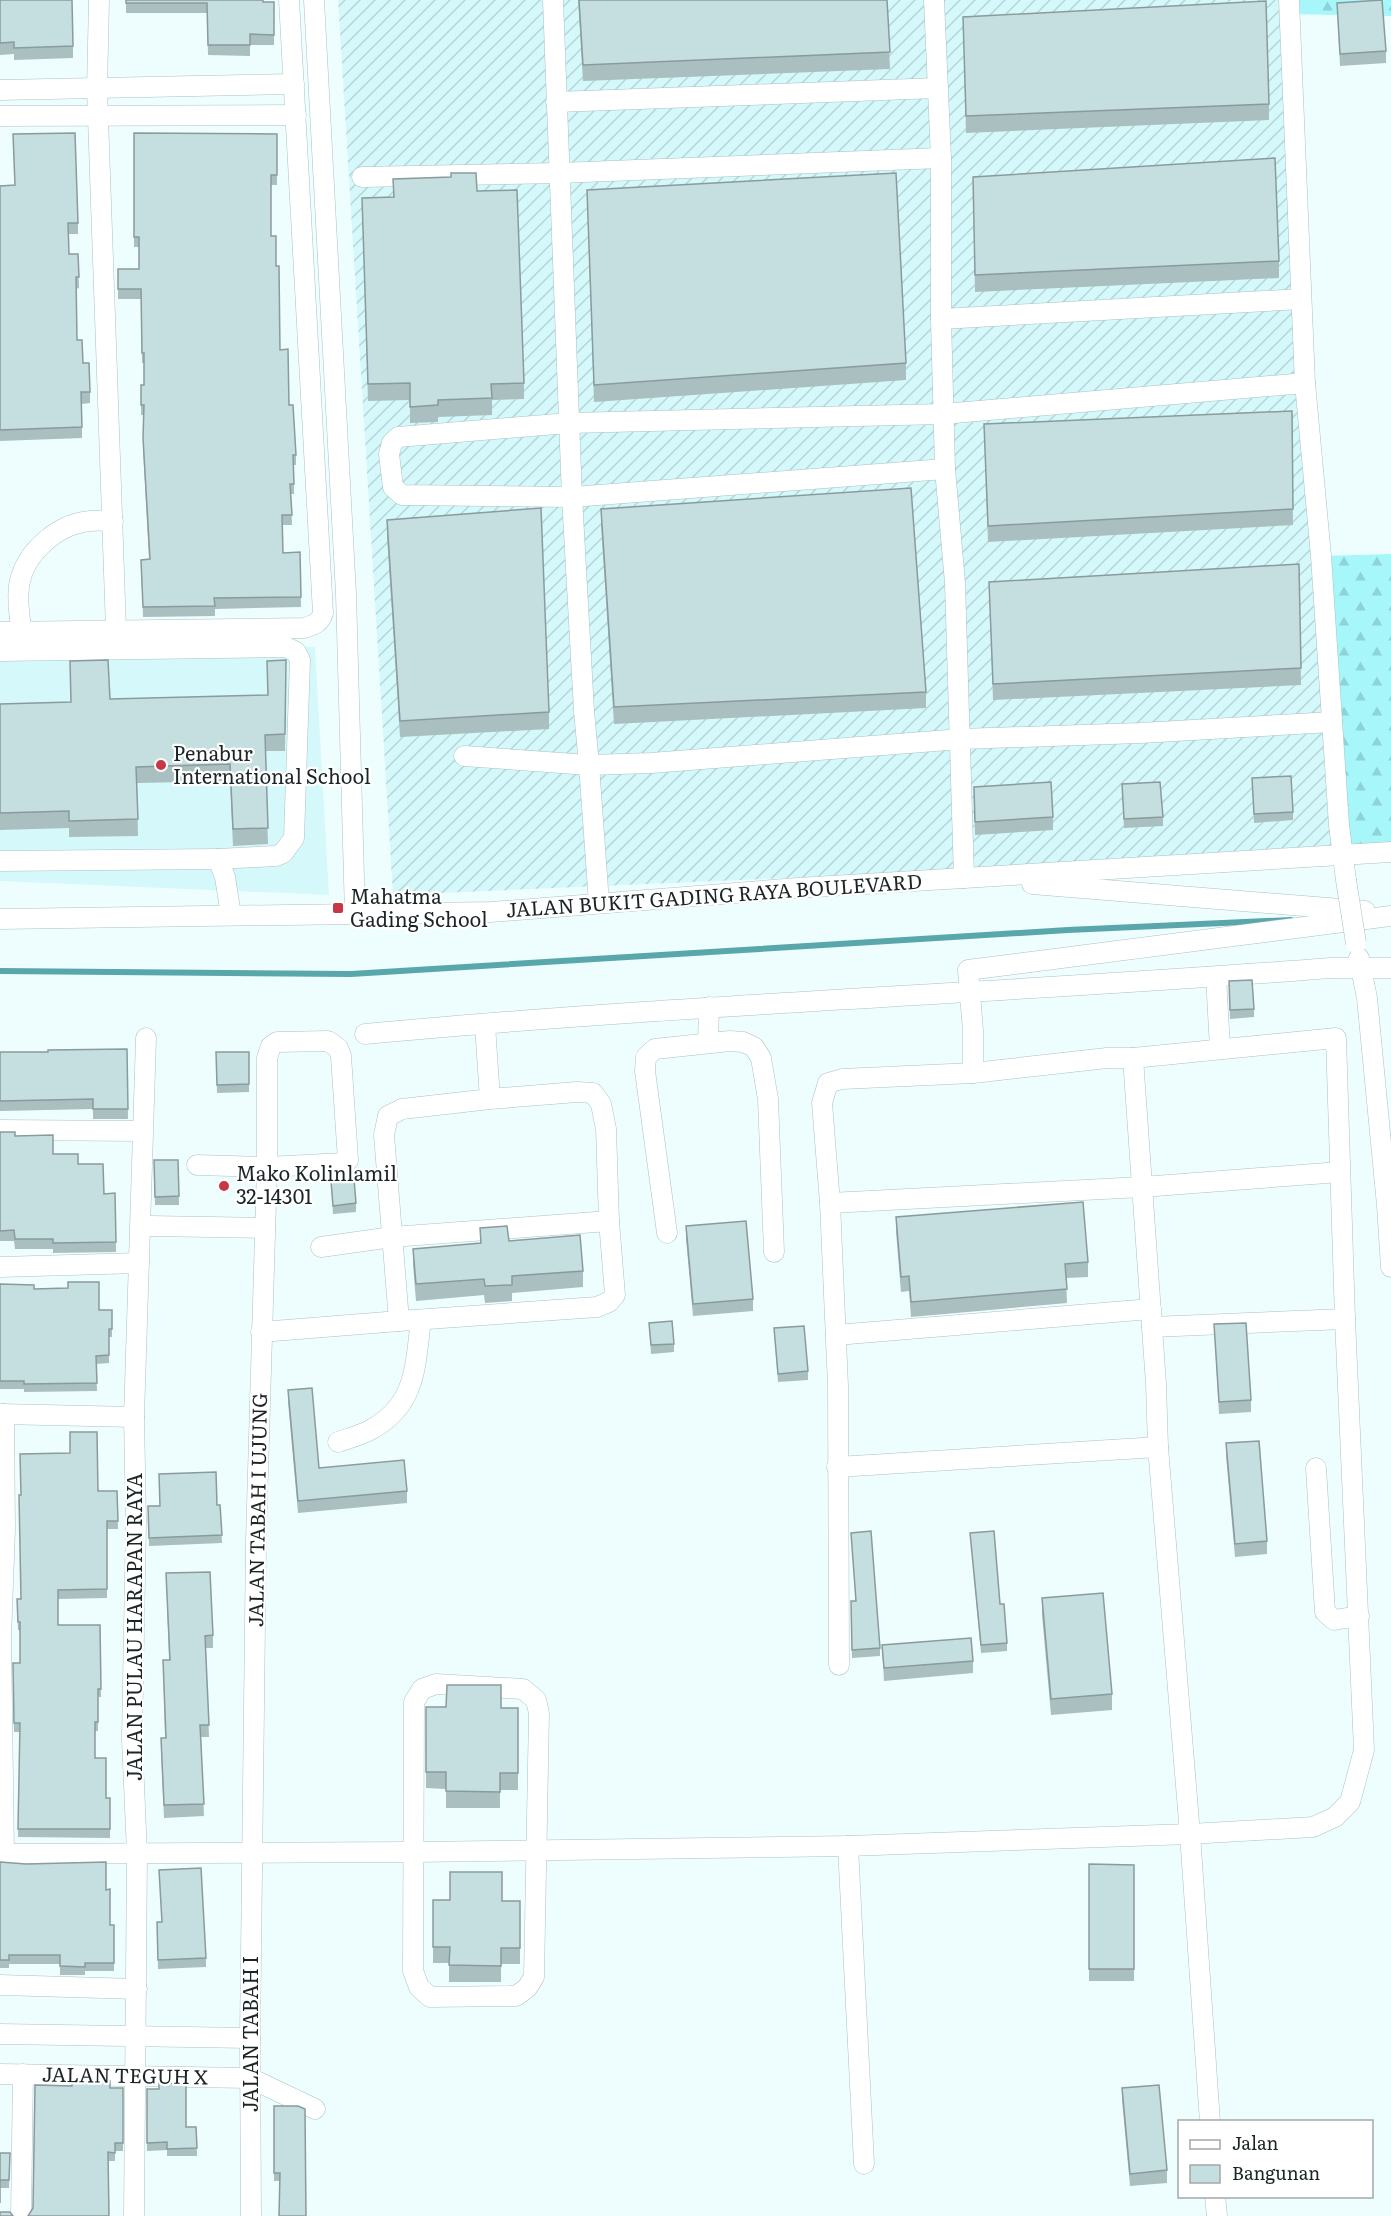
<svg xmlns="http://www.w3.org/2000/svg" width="1391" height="2216" font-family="Literata,serif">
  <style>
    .built { fill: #d5f9fb }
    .industrial { fill: url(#industrial-furrows) }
    .forest { fill: url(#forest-firs) }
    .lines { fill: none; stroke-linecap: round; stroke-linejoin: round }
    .stream { stroke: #5aa7ab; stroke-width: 6 }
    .minor-casing { stroke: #a9c2c3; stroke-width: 21 }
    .minor { stroke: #fff; stroke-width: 20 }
    .minor-bridge-casing { stroke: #a9c2c3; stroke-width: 21; stroke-linecap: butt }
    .minor-bridge { stroke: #fff; stroke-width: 20 }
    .wall { fill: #a9bfc0 }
    .building { fill: #c5dedf; stroke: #8a9b9c; stroke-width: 1.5 }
    .poi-dot { fill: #c73746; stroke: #fff; stroke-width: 2 }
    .labels { text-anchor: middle; stroke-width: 4.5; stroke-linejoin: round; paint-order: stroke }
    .poi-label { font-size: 20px; fill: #1c2526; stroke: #fff; text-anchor: start }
    .street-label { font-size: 20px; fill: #1c2526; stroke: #fff }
  </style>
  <defs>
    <pattern id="industrial-furrows" width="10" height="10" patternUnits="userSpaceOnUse" patternTransform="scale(1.5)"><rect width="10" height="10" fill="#d5f9fb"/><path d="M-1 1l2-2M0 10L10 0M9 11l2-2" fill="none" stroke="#b6d5d7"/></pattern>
    <pattern id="forest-firs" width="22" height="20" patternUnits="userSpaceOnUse" patternTransform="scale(1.5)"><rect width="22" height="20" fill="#a6f6fa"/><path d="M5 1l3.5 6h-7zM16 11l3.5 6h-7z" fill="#8ed3d6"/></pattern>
  </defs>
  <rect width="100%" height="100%" fill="#eefeff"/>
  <path class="built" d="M315,647L329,895L0,881V650Z"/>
  <path class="industrial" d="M338,0H1289L1342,854L393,895Z"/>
  <g class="forest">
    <path d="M1289,0H1391V16L1289,14Z"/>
    <path d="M1391,554V852L1342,854L1321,556Z"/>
  </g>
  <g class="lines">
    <path class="stream" d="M0,971L351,974L1068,930L1291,920"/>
    <g class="minor-casing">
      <g id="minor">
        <path d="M99,0L97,89L116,629"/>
        <path d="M314,0L346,594L355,914"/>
        <path d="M553,0L572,497L584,711L589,765L651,763L961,739L1140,733L1332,722"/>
        <path d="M934,0L941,158V319L945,469L955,583L964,878"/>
        <path d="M1289,0L1305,383L1321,556L1339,825L1346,880"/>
        <path d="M0,90L294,84"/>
        <path d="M556,102L938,88"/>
        <path d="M0,116L296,115"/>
        <path d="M362,177L559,173L941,158"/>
        <path d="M941,319L1301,299"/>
        <path d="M945,469L572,497L402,495L393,487L389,454L392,443L398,437L569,423L943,414L1305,383"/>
        <path d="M0,632L304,628C314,625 320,623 323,613L289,0"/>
        <path d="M22,632C19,616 17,602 19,586C24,553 57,524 90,521C97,520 105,521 113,521"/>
        <path d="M0,651L286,647L296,652L300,660L294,838L283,853L276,856L218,859"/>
        <path d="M464,756L589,765L599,903"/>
        <path d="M0,861L218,859L225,877L231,915"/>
        <path d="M1032,884L1365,911"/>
        <path d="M0,919L491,912L798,888L1391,852"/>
        <path d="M1359,958L1367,998L1387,1205L1391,1267"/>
        <path d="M1216,977L1220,1048"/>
        <path d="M485,1025L490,1099L577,1092L593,1093L601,1104L606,1129L609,1221L615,1295L609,1302L597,1307L399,1321L384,1135L388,1116L402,1109L490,1099"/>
        <path d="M365,1034C686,1004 1009,993 1331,968H1391"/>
        <path d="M708,1043L709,1007"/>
        <path d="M1133,1058L1156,1384L1158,1447L1190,1834L1210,2122"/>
        <path d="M973,1073V1031L968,970L1391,916"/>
        <path d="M0,1130L142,1131"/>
        <path d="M197,1165L267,1167L344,1163L348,1160L341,1056L338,1048L328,1041L277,1042L271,1046L267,1058V1167L256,1540L250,2038L251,2216"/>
        <path d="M830,1203L1142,1187L1340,1172"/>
        <path d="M150,1226L265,1228"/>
        <path d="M667,1233L645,1071L646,1057L655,1049L730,1041L743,1042L754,1047L761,1058L768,1099L774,1252"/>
        <path d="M321,1247L392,1237L609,1221"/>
        <path d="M0,1267L139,1263"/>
        <path d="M1152,1327L1345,1319"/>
        <path d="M261,1332L399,1321"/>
        <path d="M836,1335L1151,1309"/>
        <path d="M0,1414L134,1417"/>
        <path d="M338,1442C349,1438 362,1435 372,1429C417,1404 415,1365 421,1320"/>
        <path d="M837,1467L1158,1447"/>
        <path d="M1316,1468L1325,1612L1334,1620L1359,1616"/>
        <path d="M436,1684L523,1689L536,1700L539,1713L534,1977L527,1988L516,1996L430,1997L419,1987L413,1971L414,1702L422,1689Z"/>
        <path d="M848,1846L864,2164"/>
        <path d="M0,1854L414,1852L848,1846L1190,1834L1313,1827L1335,1817L1350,1802L1364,1750L1345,1319L1336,1038L1133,1058H1107L973,1073L842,1079L828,1083L822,1103L830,1203L838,1386L839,1665"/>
        <path d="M4,1854L1,1638L5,1529L4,1414"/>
        <path d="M0,1985L137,1989"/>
        <path d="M0,2034L250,2038"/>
        <path d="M0,2074L250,2078L315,2109"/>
        <path d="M1215,2196L1217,2216"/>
        <path d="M21,2216L23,2074"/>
        <path d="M134,2216L137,1853L132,1739L136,1521L134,1417L146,1038"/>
      </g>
    </g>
    <use href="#minor" class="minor"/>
    <g class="minor-bridge-casing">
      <path id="minor-bridge" d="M1346,880L1356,943"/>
    </g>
    <use href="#minor-bridge" class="minor-bridge"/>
  </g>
  <g class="wall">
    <path d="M0,0L73,46V58L14,60V54L0,55Z"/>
    <path d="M126,0L274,2V45H250V56L208,55L207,13H126Z"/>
    <path d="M578,0H887L890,69L583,81Z"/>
    <path d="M1337,3L1386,51V63L1340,66Z"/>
    <path d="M963,17L1269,104V120L966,133Z"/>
    <path d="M134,133L277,134V185H271V236L276,266L280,350L289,405L296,455V465H294V494H291L292,525H282L283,553L300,552L301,607L215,609V616L143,617L141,560L149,559L143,448L144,415H141V385H144V363H142L141,299H118V269H139V247H134Z"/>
    <path d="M973,177L1279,261V278L975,292Z"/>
    <path d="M393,179L477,191L524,383V399L492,400V415L438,417V422L410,423V400L368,401L362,198L393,197Z"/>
    <path d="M0,186L78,223V234H68L69,254H78L79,288L76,289L77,340L90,392V403L82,404V438L0,441Z"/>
    <path d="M587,190L906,363V380L594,402Z"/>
    <path d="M1292,411L1293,525L988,542L984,424Z"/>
    <path d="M601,509L926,692V708L614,724L601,525Z"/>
    <path d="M387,520L549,712V729L400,737L387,536Z"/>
    <path d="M1299,564L1301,685L993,700L989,582Z"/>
    <path d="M286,660L285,751H265L268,844L233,846L230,781L137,783L138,836L69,837V828L0,830V704L71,702L70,661L110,699L267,695V661Z"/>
    <path d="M1252,778L1293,812V820L1254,823Z"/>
    <path d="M1122,784L1163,817V826L1124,828Z"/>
    <path d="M974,787L1053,817V830L975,835Z"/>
    <path d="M1229,981L1254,1009V1017L1230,1019Z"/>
    <path d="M127,1049L128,1119H93V1109L0,1111V1052H48Z"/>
    <path d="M216,1052H249V1092L217,1093Z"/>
    <path d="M0,1132L15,1136L53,1154L78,1164L104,1194L115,1193L116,1252L53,1253V1249H15L14,1241H0Z"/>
    <path d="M154,1160H178L179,1205H155Z"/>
    <path d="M331,1181L356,1203V1212L333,1214Z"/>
    <path d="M896,1217L1088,1262V1277L1066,1278L1067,1303L911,1317L909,1291L901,1292L896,1232Z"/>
    <path d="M686,1226L753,1299V1311L693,1316L686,1239Z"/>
    <path d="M480,1228L509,1241L583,1271V1287L512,1293V1301L485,1303L484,1295L416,1301L413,1265V1249L480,1244Z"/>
    <path d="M0,1284L34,1289L99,1310H112V1337H109V1363L96,1364L97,1391L24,1392V1389H0Z"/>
    <path d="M649,1323L674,1344V1352L651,1354Z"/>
    <path d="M1214,1324L1251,1400V1412L1219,1414Z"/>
    <path d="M774,1328L808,1371V1380L778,1382Z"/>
    <path d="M288,1390L319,1468L407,1491V1503L298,1513L288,1402Z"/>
    <path d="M1226,1443L1267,1541V1554L1235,1557L1226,1456Z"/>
    <path d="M98,1491H117L118,1529H107V1598L58,1599V1625H100L101,1697H98V1731H95V1758L106,1798H110V1838L18,1837L20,1732H14L13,1663H20V1630H18L17,1599H21V1495Z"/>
    <path d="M220,1505L222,1543L149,1546L148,1506Z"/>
    <path d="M851,1533L880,1648V1656L852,1658L851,1601H856Z"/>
    <path d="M970,1533L1000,1604L1007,1643V1651L981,1653Z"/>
    <path d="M166,1573L213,1635V1648H206L209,1737H201L204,1816L164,1818L161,1751V1738H165L163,1660H169Z"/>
    <path d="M1042,1598L1112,1694V1710L1051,1715L1042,1615Z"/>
    <path d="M882,1645L973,1661V1673L884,1681Z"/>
    <path d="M426,1707L518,1708V1790H500V1808H446V1789L426,1788Z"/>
    <path d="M0,1862L106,1890L110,1925H114V1971H85V1975H60V1964H9V1968H0Z"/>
    <path d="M1089,1864L1134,1865V1981H1089Z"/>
    <path d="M433,1900L520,1901V1964H501V1982H449V1963H433Z"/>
    <path d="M157,1922L206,1958V1967L158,1969Z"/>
    <path d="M110,2088H123V2151H115V2161H108L28,2216Z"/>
    <path d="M1122,2088L1167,2170V2183L1130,2186L1122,2100Z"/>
    <path d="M147,2089L186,2127H196L197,2156H167V2150L147,2151Z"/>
    <path d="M274,2106L306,2216L280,2181H274Z"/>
    <path d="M0,2153H10L9,2188H0Z"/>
  </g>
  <g class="building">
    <path d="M0,0H72L73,46L14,48V42L0,43Z"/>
    <path d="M126,0H263V2H274V35L250,34V45H208L207,3H126Z"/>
    <path d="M579,0H887L890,52L583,65Z"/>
    <path d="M1382,0L1386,51L1340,54L1337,3Z"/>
    <path d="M1266,1L1269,104L966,116L963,17Z"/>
    <path d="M75,133L78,223H68L69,254H78L79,277H76L77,340H82L83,363H89L90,392H81L82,427L0,430V186L15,185L13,134Z"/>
    <path d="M134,133L277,134V175H271V236H276V266H279L280,350L288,349L289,405H293L296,455H293L294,484H290L292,515H282L283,553L300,552L301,597L214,598L215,606L143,607L141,560L150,559L143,438L144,405H141V385H144V353H142L141,289H118V269H139V237H134Z"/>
    <path d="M1275,158L1279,261L975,275L973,177Z"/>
    <path d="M451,173H476L477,191L517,190L524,383L491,384L492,398L438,400V405L410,407V383L368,384L362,198L394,197L393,179L451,177Z"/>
    <path d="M896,173L906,363L594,385L587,190Z"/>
    <path d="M1292,411L1293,509L988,526L984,424Z"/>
    <path d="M911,488L926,692L614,707L601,509Z"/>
    <path d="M541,508L549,712L400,721L387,520Z"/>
    <path d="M1299,564L1301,668L993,684L989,582Z"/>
    <path d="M108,660L110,699L268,695L267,661L286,660L285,734L265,735L268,828L233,829L230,764L136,767L138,819L69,821V811L0,813V704L71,702L70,661Z"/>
    <path d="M1291,776L1293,812L1254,814L1252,778Z"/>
    <path d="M1051,782L1053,817L975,822L974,787Z"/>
    <path d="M1160,782L1163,817L1124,819L1122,784Z"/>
    <path d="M1252,980L1254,1009L1230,1010L1229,981Z"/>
    <path d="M127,1049L128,1109H93V1099L0,1101V1052H48V1050Z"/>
    <path d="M216,1052H249V1084L217,1085Z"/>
    <path d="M0,1132H15V1136L53,1135V1154H78V1164H103L104,1194L115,1193L116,1242L53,1243V1239H15L14,1230L0,1231Z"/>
    <path d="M154,1160H178L179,1196L155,1197Z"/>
    <path d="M354,1179L356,1203L333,1206L331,1181Z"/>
    <path d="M1083,1202L1088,1262L1065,1264L1067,1289L911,1302L909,1276L901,1277L896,1217Z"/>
    <path d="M746,1221L753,1299L693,1304L686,1226Z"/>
    <path d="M507,1226L509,1241L580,1235L583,1271L512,1276V1285L485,1286L484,1279L416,1284L413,1249L481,1243L480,1228Z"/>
    <path d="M68,1282H99V1310H112V1329H109V1355L96,1356L97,1383L24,1384V1381H0V1284L34,1285V1289L68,1288Z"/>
    <path d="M672,1321L674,1344L651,1345L649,1323Z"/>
    <path d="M1246,1323L1251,1400L1219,1402L1214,1324Z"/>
    <path d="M804,1326L808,1371L778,1374L774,1328Z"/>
    <path d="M312,1388L319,1468L404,1460L407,1491L298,1501L288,1390Z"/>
    <path d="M70,1432H97L98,1491H117L118,1521H107V1589L58,1590V1625H100L101,1689H98V1722H95V1758H106V1798H110V1829H18L20,1723H14L13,1663H20V1622H18L17,1599H21L19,1495H21L20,1454L70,1453Z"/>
    <path d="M1259,1441L1267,1541L1235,1544L1226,1443Z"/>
    <path d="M216,1472L217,1505H220L222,1535L149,1538L148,1506H160L159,1474Z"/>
    <path d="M871,1531L880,1648L852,1650L851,1601H856L851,1533Z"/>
    <path d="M994,1531L1000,1604H1004L1007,1643L981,1645L970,1533Z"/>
    <path d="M210,1572L213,1635L205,1636L209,1725H200L204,1804L164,1805L161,1738H166L163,1660H170L166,1573Z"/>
    <path d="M1103,1593L1112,1694L1051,1699L1042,1598Z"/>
    <path d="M971,1638L973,1661L884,1668L882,1645Z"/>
    <path d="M447,1685H501V1708H518V1773H500V1792L446,1791V1772H426V1707H446Z"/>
    <path d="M0,1862L26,1864L106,1862V1890L110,1889V1925H114V1963H85V1967L60,1966V1955H9V1960H0Z"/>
    <path d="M1089,1864L1134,1865V1969H1089Z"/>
    <path d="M201,1868L206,1958L158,1960L157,1922H162L159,1870Z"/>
    <path d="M450,1872H502V1901H520V1948H501V1966L449,1965L450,1947H433V1900H450Z"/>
    <path d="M72,2080L110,2081V2088H123V2143H115V2153L108,2152L109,2216H28L33,2208L35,2085L72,2086Z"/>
    <path d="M159,2083H186V2127H196L197,2148L167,2149V2142L147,2143V2089H159Z"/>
    <path d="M1159,2085L1167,2170L1130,2174L1122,2088Z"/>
    <path d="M274,2106H298L305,2109L306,2216H279L280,2173H274Z"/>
    <path d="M0,2153H10L9,2180H0V2203Z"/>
    <path d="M0,2212H10L13,2216H0Z"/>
  </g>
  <g class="poi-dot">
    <circle cx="161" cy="765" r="6"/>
    <rect x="332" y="902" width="12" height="12" rx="3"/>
    <circle cx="224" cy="1186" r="6"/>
  </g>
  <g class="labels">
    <g class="poi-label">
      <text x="173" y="761">Penabur<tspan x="173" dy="23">International School</tspan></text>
      <text x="350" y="904">Mahatma<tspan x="350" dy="23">Gading School</tspan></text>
      <text x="236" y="1181">Mako Kolinlamil<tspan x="236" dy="23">32-14301</tspan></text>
    </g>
    <g class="street-label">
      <text transform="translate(714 896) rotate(-4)" y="7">JALAN BUKIT GADING RAYA BOULEVARD</text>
      <text transform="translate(258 1510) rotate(-89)" y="7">JALAN TABAH I UJUNG</text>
      <text transform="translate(135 1627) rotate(-90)" y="7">JALAN PULAU HARAPAN RAYA</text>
      <text transform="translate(251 2034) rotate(-90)" y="7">JALAN TABAH I</text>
      <text transform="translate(125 2076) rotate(1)" y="7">JALAN TEGUH X</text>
    </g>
  </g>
  <rect x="1178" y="2120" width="195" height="78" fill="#ffffff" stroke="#a4a8a8" stroke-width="1.5"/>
  <rect x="1190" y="2140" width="30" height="9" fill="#ffffff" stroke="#a4a8a8" stroke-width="1.5"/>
  <text x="1232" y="2150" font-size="18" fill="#1c2526">Jalan</text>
  <rect x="1190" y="2165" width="30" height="18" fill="#c5dedf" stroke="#a4a8a8" stroke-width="1.5"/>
  <text x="1232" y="2180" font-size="18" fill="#1c2526">Bangunan</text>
</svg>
